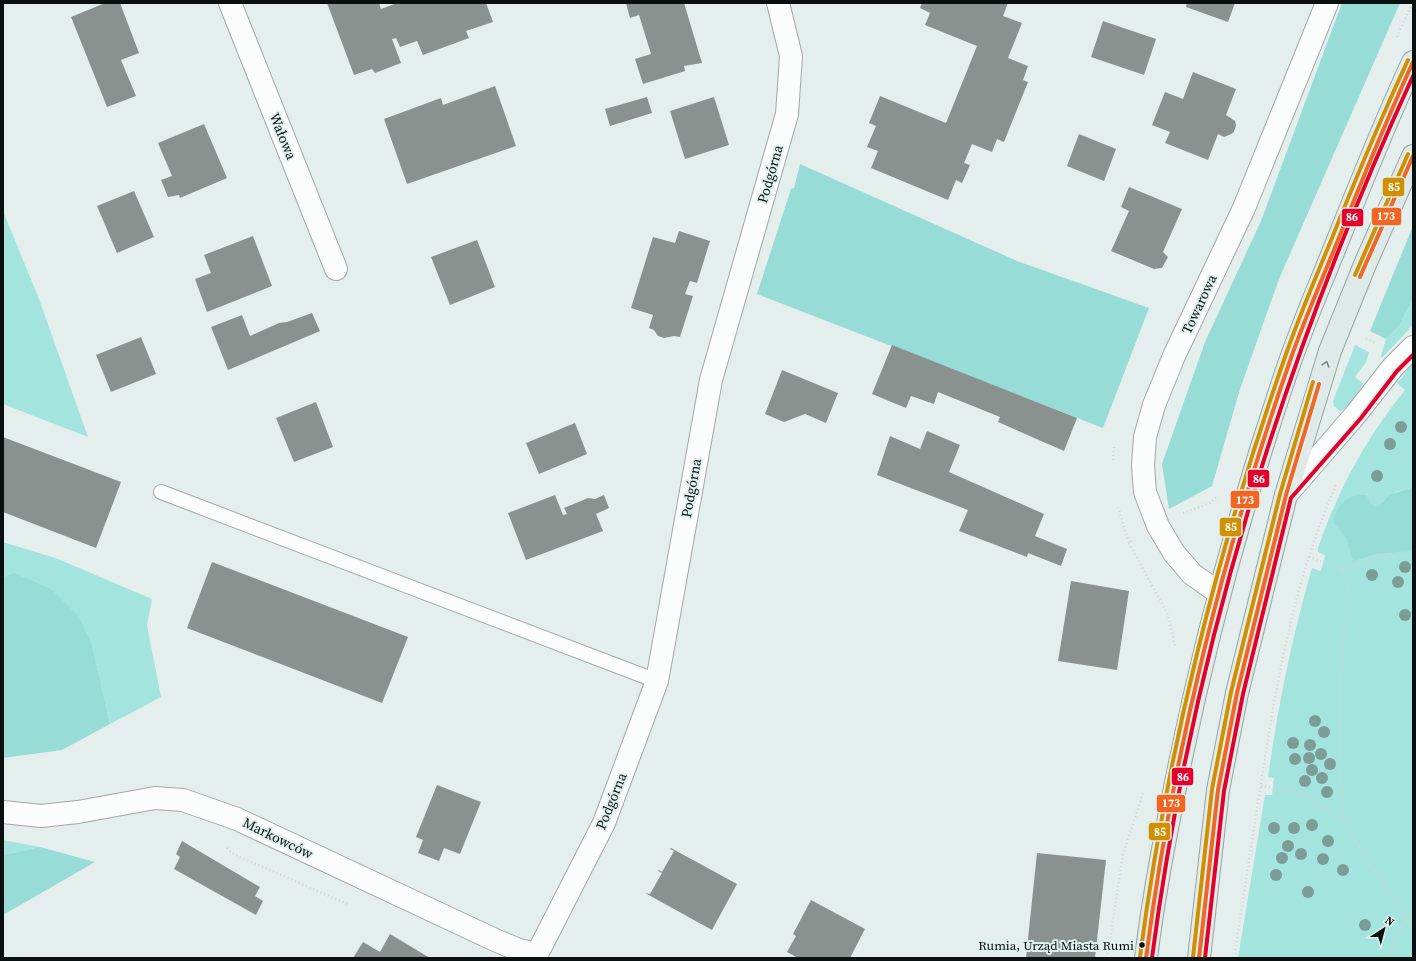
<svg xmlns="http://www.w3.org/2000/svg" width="1416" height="961" font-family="'Source Serif 4',serif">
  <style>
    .green { fill: #a3e4de }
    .forest { fill: #97dcd7 }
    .building { fill: #8a9290 }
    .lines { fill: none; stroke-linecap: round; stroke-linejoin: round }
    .service-casing { stroke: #a1a8a7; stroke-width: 16 }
    .minor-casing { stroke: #a1a8a7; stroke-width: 24 }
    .tertiary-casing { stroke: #a1a8a7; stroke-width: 24 }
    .primary-casing { stroke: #94a6a4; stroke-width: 24 }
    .path { stroke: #d2d5d5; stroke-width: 2.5; stroke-dasharray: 1 3; stroke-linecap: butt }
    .service { stroke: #fbfcfc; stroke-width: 14 }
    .minor { stroke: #fbfcfc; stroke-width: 22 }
    .tertiary { stroke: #fbfcfc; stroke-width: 22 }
    .primary { stroke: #dfe9e8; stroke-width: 22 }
    .bus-1-casing { stroke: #e1f1ef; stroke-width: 7 }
    .bus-2-casing { stroke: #e1f1ef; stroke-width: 7 }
    .bus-3-casing { stroke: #e1f1ef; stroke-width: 7 }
    .bus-1 { stroke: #f26522; stroke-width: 4 }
    .bus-2 { stroke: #e4002b; stroke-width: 4 }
    .bus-3 { stroke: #d38f02; stroke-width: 4 }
    .tree { fill: #7c9c98 }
    .oneway { stroke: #7f8786 }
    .bus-dot { fill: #0a0f0f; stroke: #e1f1ef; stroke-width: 1.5 }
    .labels { text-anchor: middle; stroke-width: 4; stroke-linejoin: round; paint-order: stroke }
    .bus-label { font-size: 13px; fill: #0a0f0f; stroke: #e1f1ef; text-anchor: end }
    .street-label { font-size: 14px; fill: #0a0f0f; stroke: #e1f1ef }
    .line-badge { stroke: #e1f1ef; stroke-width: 1.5 }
    .badge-label { font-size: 11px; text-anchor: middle; font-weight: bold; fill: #fff }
  </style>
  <rect width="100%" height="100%" fill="#e4eeec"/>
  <g class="green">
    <path d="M3,211L39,299L88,437L3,404Z"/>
    <path d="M1413,298V325L1382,358L1381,356L1386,339L1399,326Z"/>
    <path d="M1355,345L1369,352L1366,362L1355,377L1363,384C1358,392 1349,409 1340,411L1334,406L1333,401Z"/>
    <path d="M1413,363V487L1396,492L1384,500L1378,508C1373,507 1369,504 1368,499L1339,528L1346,538L1350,548L1413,544V958H1238L1265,795H1272L1274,778L1268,777C1278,706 1292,637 1312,568L1321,571L1325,555L1318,552V548C1338,490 1366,438 1405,390L1397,383Z"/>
    <path d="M3,542L58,559L152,599L147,625L161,697L110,724L92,645L3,578Z"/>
    <path d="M3,840L40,847L3,855Z"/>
  </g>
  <g class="forest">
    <path d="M1342,3H1400L1279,279L1240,389L1212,486L1169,509L1162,464L1205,342L1261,221Z"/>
    <path d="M800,164L1017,261L1149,308L1103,428L757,294L791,189L794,188Z"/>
    <path d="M1413,226V298L1399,326L1386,339L1370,331Z"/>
    <path d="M1413,487V551L1376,554L1353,561L1346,538L1333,522C1338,505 1346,494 1366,495C1370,501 1370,506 1378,507L1389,495Z"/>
    <path d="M14,573L51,589L79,617L92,645L110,724L62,750L3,758V578Z"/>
    <path d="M40,847L95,862L3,915V855Z"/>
  </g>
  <g class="building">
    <path d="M105,3H120L139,53L121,60L136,96L107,107L71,17Z"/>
    <path d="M327,3H379L381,9L397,3H486L493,22L466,31L469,38L423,55L417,41L400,47L396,38L392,39L401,63L375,73L372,69L354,75Z"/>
    <path d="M626,3H684L702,63L684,66L685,71L643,84L635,59L651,54L639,15L630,18Z"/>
    <path d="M922,3H1008L1003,16L1022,23L1008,58L1028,66L1023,80L1028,82L1004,142L997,139L992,152L972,144L964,163L970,165L962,183L956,180L948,200L871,168L878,151L867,147L876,126L869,123L880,96L946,123L977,46L925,25L930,13L920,8Z"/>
    <path d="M1187,3H1235L1228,22L1186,7Z"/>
    <path d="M1103,21L1156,39L1144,75L1091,57Z"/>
    <path d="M1193,72L1236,89L1226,115L1235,121L1236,125L1235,129L1233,133L1229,135L1224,137L1218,134L1208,160L1165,143L1170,132L1152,125L1165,92L1183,99Z"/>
    <path d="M495,86L516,146L407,184L384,119L441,98L443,105Z"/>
    <path d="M647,97L652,113L610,126L605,109Z"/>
    <path d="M714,97L729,145L685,159L670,111Z"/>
    <path d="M204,124L227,178L180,198L179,195L168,197L161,180L172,176L158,143Z"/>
    <path d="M1079,134L1116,149L1104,181L1067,166Z"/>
    <path d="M1129,187L1182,209L1163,252L1168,257L1162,268L1154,269L1111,251L1129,211L1121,207Z"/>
    <path d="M134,191L154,237L117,253L97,206Z"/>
    <path d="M679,231L710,241L697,283L690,281L685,294L693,296L680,337L674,336L664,338L658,336L654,330L649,328L653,315L631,308L653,237L675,243Z"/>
    <path d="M253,236L272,286L207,312L195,279L211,273L204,255Z"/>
    <path d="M477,240L495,287L450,305L431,257Z"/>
    <path d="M312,313L320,331L228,370L211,327L242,315L250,336L279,323L287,322Z"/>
    <path d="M141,337L156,374L111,392L96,355Z"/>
    <path d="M892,345L1077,418L1064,451L998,422L1000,417L938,392L934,404L911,396L906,408L872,394Z"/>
    <path d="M782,370L838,393L826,423L805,414L784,422L765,414Z"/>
    <path d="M316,402L333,447L294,462L276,418Z"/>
    <path d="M575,423L587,454L539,474L526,443Z"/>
    <path d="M927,431L960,445L949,472L1044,514L1035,536L1067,549L1061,566L1028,553L1027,557L959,531L968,510L877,475L890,436L920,449Z"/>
    <path d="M3,437L121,482L96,548L3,512Z"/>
    <path d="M555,495L563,515L567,514L564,508L588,498L595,499L604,495L609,508L596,514L603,531L526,560L508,513Z"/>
    <path d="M212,562L408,637L382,703L187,628Z"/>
    <path d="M1071,581L1129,591L1117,670L1058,661Z"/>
    <path d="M437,785L481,802L460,854L444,848L439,861L418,853L423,840L416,837Z"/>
    <path d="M182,841L260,887L255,896L263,901L256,915L174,869L180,857L176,854Z"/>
    <path d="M671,848L737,884L712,930L645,893L650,894L662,873L658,871L659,870L662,872L674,851L670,849Z"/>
    <path d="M1037,853L1106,860L1095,958H1026Z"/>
    <path d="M811,900L865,929L850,958H798L787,952L796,936L793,934Z"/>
    <path d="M390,934L430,958H353L363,942L380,952Z"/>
  </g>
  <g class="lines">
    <g class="service-casing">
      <path id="service" d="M161,492L657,681"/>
    </g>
    <g class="minor-casing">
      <g id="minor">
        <path d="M230,3L336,269"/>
        <path d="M3,812L41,816L78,812L155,798L183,800L237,819L495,940L519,950L537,954"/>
        <path d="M535,958L604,823L657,681L711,380L787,114L791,56L778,3"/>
      </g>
    </g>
    <g class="tertiary-casing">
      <g id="tertiary">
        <path d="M1286,495L1356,414L1393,367L1413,347"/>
        <path d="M1219,593L1192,574L1174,553L1158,526L1145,492L1143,466L1145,437L1154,405L1174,356L1244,208L1327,3"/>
      </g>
    </g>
    <g class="primary-casing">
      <g id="primary">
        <path d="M1146,958C1154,892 1167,827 1180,763C1207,632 1242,503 1285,376C1300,330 1320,285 1338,240C1362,180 1386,120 1413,62"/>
        <path d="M1199,958L1218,790L1237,693L1286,495L1330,351L1366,262L1413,156"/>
      </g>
    </g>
    <g class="path">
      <path d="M1397,37L1412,3"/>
      <path d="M1366,339L1376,343"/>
      <path d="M1113,460L1114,445"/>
      <path d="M1118,507L1129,543L1133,540"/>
      <path d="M1183,513L1210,503L1216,497"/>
      <path d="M1129,543L1168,615L1175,646"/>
      <path d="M1309,557L1342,569L1378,558L1413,555"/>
      <path d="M1342,569L1348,582L1341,667L1339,765L1344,821L1360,849L1413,928"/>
      <path d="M1261,786L1288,790L1305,797L1344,821"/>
      <path d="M227,848L232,853L240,857L347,904"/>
      <path d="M1107,958L1123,855L1143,793"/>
      <path d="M1234,958C1244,893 1254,828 1264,764C1279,668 1297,572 1337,483"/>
      <path d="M1389,958L1396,937L1413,908"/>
    </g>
    <use href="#service" class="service"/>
    <use href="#minor" class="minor"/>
    <use href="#tertiary" class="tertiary"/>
    <use href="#primary" class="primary"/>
    <g class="bus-1-casing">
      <g id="bus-1">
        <path d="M1360,277L1413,156"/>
        <path d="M1146,958C1172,757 1224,549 1291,358C1305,318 1322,280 1338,240C1362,180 1386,121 1413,62"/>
        <path d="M1199,958L1218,790L1237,693L1286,495L1319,384"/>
      </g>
    </g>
    <g class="bus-2-casing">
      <g id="bus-2">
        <path d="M1152,958C1192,653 1285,355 1413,76"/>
        <path d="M1205,958L1224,791L1243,694L1291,498L1361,418L1397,371L1413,355"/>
      </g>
    </g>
    <g class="bus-3-casing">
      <g id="bus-3">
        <path d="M1355,275L1408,154"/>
        <path d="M1140,957C1166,756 1218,548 1285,357C1299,316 1316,277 1332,238C1356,178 1381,118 1408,60"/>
        <path d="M1193,957L1212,789L1231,692L1280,494L1313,382"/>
      </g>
    </g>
    <use href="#bus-1" class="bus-1"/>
    <use href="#bus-2" class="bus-2"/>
    <use href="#bus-3" class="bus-3"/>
  </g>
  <g class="tree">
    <circle cx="1401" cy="427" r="6"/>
    <circle cx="1390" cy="444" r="6"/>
    <circle cx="1377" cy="476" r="6"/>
    <circle cx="1405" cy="567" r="6"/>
    <circle cx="1372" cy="575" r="6"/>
    <circle cx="1398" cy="582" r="6"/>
    <circle cx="1405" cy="615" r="6"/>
    <circle cx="1315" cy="721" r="6"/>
    <circle cx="1324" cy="732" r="6"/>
    <circle cx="1293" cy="743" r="6"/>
    <circle cx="1310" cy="745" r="6"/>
    <circle cx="1321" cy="754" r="6"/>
    <circle cx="1309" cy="758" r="6"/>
    <circle cx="1295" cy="759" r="6"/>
    <circle cx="1330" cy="764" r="6"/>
    <circle cx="1312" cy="770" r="6"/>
    <circle cx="1322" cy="778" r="6"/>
    <circle cx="1305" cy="781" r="6"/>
    <circle cx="1327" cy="792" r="6"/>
    <circle cx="1312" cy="825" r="6"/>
    <circle cx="1274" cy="828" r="6"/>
    <circle cx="1294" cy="828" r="6"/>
    <circle cx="1328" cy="841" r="6"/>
    <circle cx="1288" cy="846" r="6"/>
    <circle cx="1301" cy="854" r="6"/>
    <circle cx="1282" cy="858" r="6"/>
    <circle cx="1323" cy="859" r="6"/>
    <circle cx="1343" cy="870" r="6"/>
    <circle cx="1276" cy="875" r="6"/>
    <circle cx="1308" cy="892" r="6"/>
    <circle cx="1365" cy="925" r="6"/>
  </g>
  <defs><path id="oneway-chevron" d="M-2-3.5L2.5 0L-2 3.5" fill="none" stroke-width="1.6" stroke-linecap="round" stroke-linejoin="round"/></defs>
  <use class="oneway" href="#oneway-chevron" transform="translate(1326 364) rotate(-72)"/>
  <circle class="bus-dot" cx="1142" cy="945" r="3.5"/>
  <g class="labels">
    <g class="bus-label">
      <text x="1134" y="950">Rumia, Urząd Miasta Rumi</text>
    </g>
    <g class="street-label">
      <text transform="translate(283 136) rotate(68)" y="5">Wałowa</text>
      <text transform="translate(770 174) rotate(-74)" y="5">Podgórna</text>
      <text transform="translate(1199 304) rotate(-65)" y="5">Towarowa</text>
      <text transform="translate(691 488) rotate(-80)" y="5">Podgórna</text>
      <text transform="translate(611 801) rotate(-68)" y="5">Podgórna</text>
      <text transform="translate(278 838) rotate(26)" y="5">Markowców</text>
    </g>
  </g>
  <g class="line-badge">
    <rect x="1382" y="177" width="23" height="20" rx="4" fill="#d38f02"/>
    <rect x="1371" y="207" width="31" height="19" rx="4" fill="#f26522"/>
    <rect x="1341" y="208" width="23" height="19" rx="4" fill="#e4002b"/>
    <rect x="1247" y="469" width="23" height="19" rx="4" fill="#e4002b"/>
    <rect x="1230" y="490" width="30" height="19" rx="4" fill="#f26522"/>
    <rect x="1219" y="517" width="23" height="20" rx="4" fill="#d38f02"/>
    <rect x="1171" y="767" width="23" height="19" rx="4" fill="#e4002b"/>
    <rect x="1156" y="794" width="30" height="19" rx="4" fill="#f26522"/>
    <rect x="1148" y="822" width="23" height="19" rx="4" fill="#d38f02"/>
  </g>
  <g class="badge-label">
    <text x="1394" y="191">85</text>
    <text x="1386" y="220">173</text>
    <text x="1352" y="221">86</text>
    <text x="1259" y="483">86</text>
    <text x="1245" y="504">173</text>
    <text x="1231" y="531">85</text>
    <text x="1183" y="781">86</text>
    <text x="1171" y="807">173</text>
    <text x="1160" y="836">85</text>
  </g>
  <rect width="1416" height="961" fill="none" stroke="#0a0f0f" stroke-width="8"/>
  <g transform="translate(1384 929) rotate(36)" stroke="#e1f1ef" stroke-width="3" paint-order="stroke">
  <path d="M0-3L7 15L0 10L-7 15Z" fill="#0a0f0f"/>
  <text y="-6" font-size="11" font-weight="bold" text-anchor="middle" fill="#0a0f0f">N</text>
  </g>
</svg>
